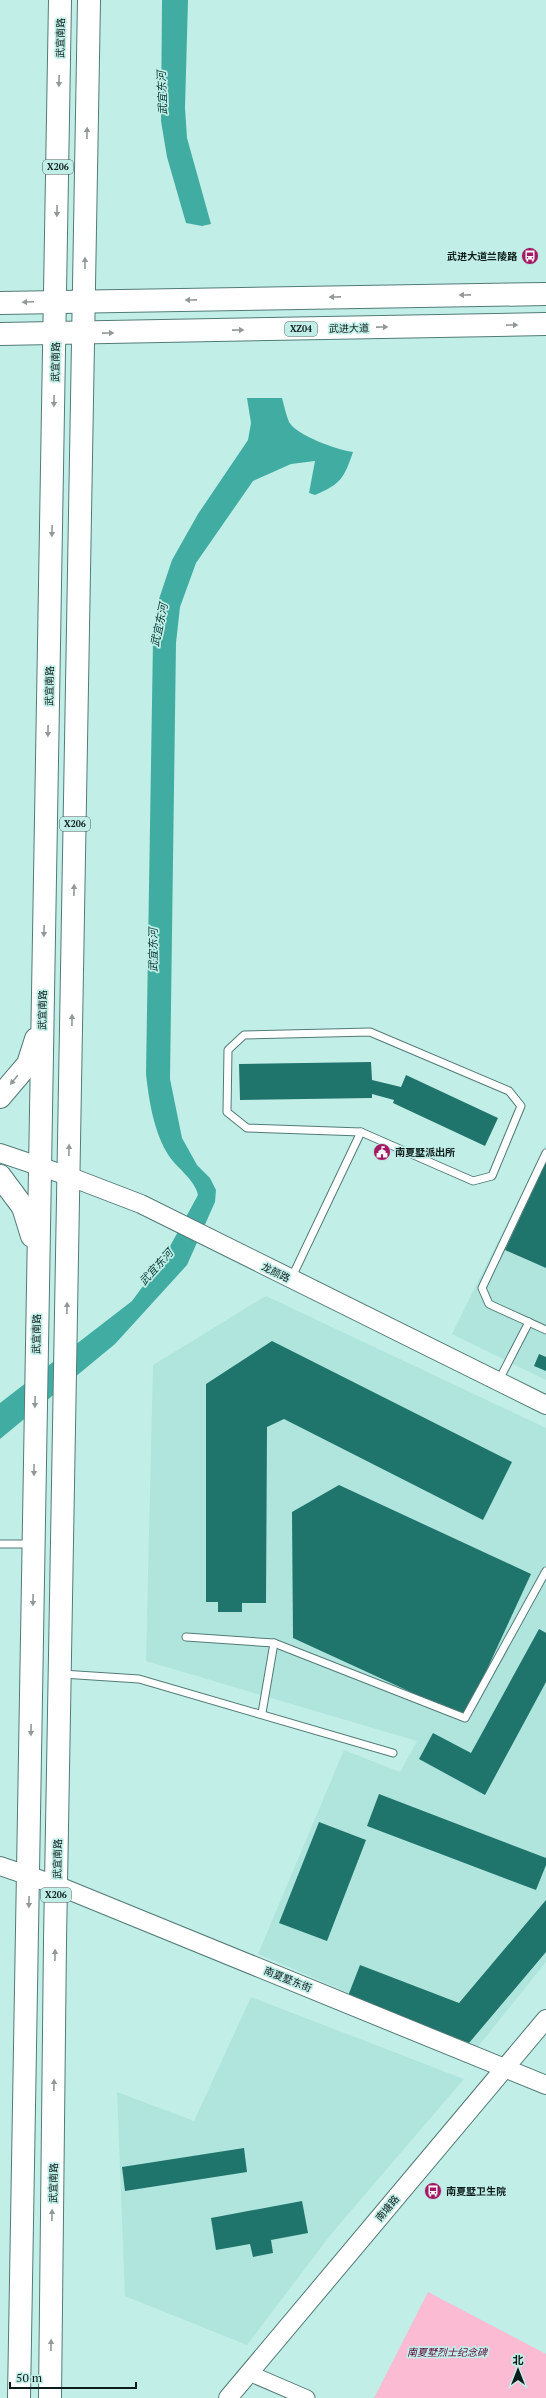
<svg xmlns="http://www.w3.org/2000/svg" width="546" height="2398" font-family="'PT Serif','Noto Sans SC',serif">
  <style>
    .built { fill: #afe5dd }
    .green { fill: #fabbd3 }
    .water { fill: #41ada2 }
    .building { fill: #1f746c }
    .lines { fill: none; stroke-linecap: round; stroke-linejoin: round }
    .service-casing { stroke: #527b76; stroke-width: 9 }
    .minor-casing { stroke: #527b76; stroke-width: 17 }
    .tertiary-casing { stroke: #527b76; stroke-width: 20 }
    .primary-casing { stroke: #527b76; stroke-width: 24 }
    .service { stroke: #fff; stroke-width: 7 }
    .minor { stroke: #fff; stroke-width: 15 }
    .tertiary { stroke: #fff; stroke-width: 18 }
    .primary { stroke: #fff; stroke-width: 22 }
    .oneway { fill: #929998 }
    .labels { text-anchor: middle; stroke-width: 3.5; stroke-linejoin: round; paint-order: stroke }
    .shield { fill: #c2eee8; stroke: #435b58; stroke-width: 1 }
    .shield-label { font-size: 9px; font-weight: bold; fill: #0c1c1a }
    .street-label { font-size: 10px; fill: #0c1c1a; stroke: #c2eee8 }
    .poi-label { font-size: 10px; font-weight: bold; fill: #0c1c1a; stroke: #c2eee8; text-anchor: start }
    .park-label { font-size: 10px; font-style: italic; fill: #5f0337; stroke: #c2eee8 }
    .water-label { font-size: 11px; font-style: italic; fill: #043833; stroke: #c2eee8 }
  </style>
  <rect width="100%" height="100%" fill="#c2eee8"/>
  <g class="built">
    <path d="M546,1144V1380L452,1334Z"/>
    <path d="M266,1296L546,1428V1962L477,2048L258,1954L344,1750L400,1772L417,1741L146,1661L153,1365Z"/>
    <path d="M251,1997L464,2079L332,2233L247,2345L125,2296L117,2092L194,2121Z"/>
  </g>
  <path class="green" d="M428,2292L546,2354V2398H374Z"/>
  <g class="water">
    <path d="M162,0H188L185,108L187,138L211,224L202,226L186,223L167,157L161,121Z"/>
    <path d="M247,398H282C284,405 286,415 289,422C297,436 338,450 353,452C344,478 341,484 315,495L309,493L315,461L291,464L253,481L196,563L180,607L176,643L170,1079L182,1138L197,1165L210,1178L216,1190L215,1202L187,1265L115,1344L0,1439V1403L132,1301L163,1259L198,1195C195,1180 178,1169 169,1156C154,1133 149,1101 146,1074L153,640L159,599L172,560L198,514L248,440L251,423Z"/>
  </g>
  <g class="building">
    <path d="M371,1062L372,1080L401,1087L406,1075L498,1118L485,1146L393,1103L394,1100L372,1094V1098L240,1100L239,1064Z"/>
    <path d="M546,1162V1268L505,1250Z"/>
    <path d="M272,1341L512,1462L483,1520L284,1419L267,1427L266,1603H242V1612H218V1602H206V1384Z"/>
    <path d="M539,1354L546,1357V1371L534,1366Z"/>
    <path d="M339,1485L531,1574L465,1717L293,1638L292,1512Z"/>
    <path d="M539,1629L546,1633V1682L485,1795L419,1759L433,1733L471,1753Z"/>
    <path d="M379,1794L546,1858V1865L536,1890L367,1826Z"/>
    <path d="M319,1822L366,1840L327,1941L279,1923Z"/>
    <path d="M546,1900V1952L469,2043L348,1996L360,1965L459,2003Z"/>
    <path d="M244,2148L247,2172L125,2191L122,2167Z"/>
    <path d="M302,2201L308,2233L271,2240L273,2253L253,2257L250,2244L216,2250L211,2218Z"/>
  </g>
  <g class="lines">
    <g class="service-casing">
      <g id="service">
        <path d="M370,1032L509,1091L521,1106L492,1176L473,1181L361,1132L247,1128L227,1112L228,1050L244,1035Z"/>
        <path d="M546,1153L482,1288L489,1304L546,1330"/>
        <path d="M291,1279L361,1132"/>
        <path d="M499,1380L529,1322"/>
        <path d="M0,1544H32"/>
        <path d="M186,1637L274,1643L465,1718L546,1571"/>
        <path d="M62,1674L139,1679L393,1753"/>
        <path d="M262,1713L274,1643"/>
      </g>
    </g>
    <g class="minor-casing">
      <path id="minor" d="M249,2373L307,2398"/>
    </g>
    <g class="tertiary-casing">
      <g id="tertiary">
        <path d="M0,1153L68,1176L141,1204L546,1405"/>
        <path d="M0,1866L56,1885L546,2085"/>
        <path d="M228,2398L546,2019"/>
      </g>
    </g>
    <g class="primary-casing">
      <g id="primary">
        <path d="M0,303L546,294"/>
        <path d="M0,334L546,324"/>
        <path d="M0,1097L28,1064L36,1039"/>
        <path d="M0,1176L23,1207L32,1236"/>
        <path d="M19,2398L60,0"/>
        <path d="M50,2398L55,1941L89,0"/>
      </g>
    </g>
    <use href="#service" class="service"/>
    <use href="#minor" class="minor"/>
    <use href="#tertiary" class="tertiary"/>
    <use href="#primary" class="primary"/>
  </g>
  <defs><path id="oneway-solid" d="M-6-.8H1V-3.2L6.5 0L1 3.2V.8H-6Z"/></defs>
  <g class="oneway">
    <use href="#oneway-solid" transform="translate(59 81) rotate(91)"/>
    <use href="#oneway-solid" transform="translate(87 133) rotate(-89)"/>
    <use href="#oneway-solid" transform="translate(57 211) rotate(91)"/>
    <use href="#oneway-solid" transform="translate(85 263) rotate(-90)"/>
    <use href="#oneway-solid" transform="translate(465 295) rotate(179)"/>
    <use href="#oneway-solid" transform="translate(335 297) rotate(179)"/>
    <use href="#oneway-solid" transform="translate(191 300) rotate(179)"/>
    <use href="#oneway-solid" transform="translate(28 302) rotate(178)"/>
    <use href="#oneway-solid" transform="translate(512 325) rotate(-1)"/>
    <use href="#oneway-solid" transform="translate(382 327) rotate(-1)"/>
    <use href="#oneway-solid" transform="translate(238 330) rotate(-1)"/>
    <use href="#oneway-solid" transform="translate(108 333) rotate(-1)"/>
    <use href="#oneway-solid" transform="translate(54 401) rotate(91)"/>
    <use href="#oneway-solid" transform="translate(52 531) rotate(91)"/>
    <use href="#oneway-solid" transform="translate(48 731) rotate(91)"/>
    <use href="#oneway-solid" transform="translate(74 890) rotate(-89)"/>
    <use href="#oneway-solid" transform="translate(44 931) rotate(91)"/>
    <use href="#oneway-solid" transform="translate(72 1020) rotate(-89)"/>
    <use href="#oneway-solid" transform="translate(14 1080) rotate(129)"/>
    <use href="#oneway-solid" transform="translate(69 1150) rotate(-89)"/>
    <use href="#oneway-solid" transform="translate(67 1308) rotate(-89)"/>
    <use href="#oneway-solid" transform="translate(35 1402) rotate(91)"/>
    <use href="#oneway-solid" transform="translate(34 1470) rotate(90)"/>
    <use href="#oneway-solid" transform="translate(33 1600) rotate(91)"/>
    <use href="#oneway-solid" transform="translate(31 1730) rotate(91)"/>
    <use href="#oneway-solid" transform="translate(29 1902) rotate(91)"/>
    <use href="#oneway-solid" transform="translate(55 1955) rotate(-89)"/>
    <use href="#oneway-solid" transform="translate(54 2085) rotate(-89)"/>
    <use href="#oneway-solid" transform="translate(52 2215) rotate(-89)"/>
    <use href="#oneway-solid" transform="translate(51 2345) rotate(-89)"/>
  </g>
  <defs>
    <g id="bus-disc" transform="scale(0.9)"><circle r="9.5" fill="#a31a64" stroke="#c2eee8"/><path d="M-5-6H5V4H4V6H2V4H-2V6H-4V4H-5ZM-3.5-4V0h7V-4ZM-3.5 1.2v1.5H-2V1.2ZM2 1.2v1.5H3.5V1.2Z" fill="#fff"/></g>
    <g id="civic-disc" transform="scale(0.9)"><circle r="9.5" fill="#a31a64" stroke="#c2eee8"/><path d="M-.6-6.5H3V-4.5H.6V-3L4-1V1h2V6H-6V1h2V-1L-.6-3ZM-1.2 2.5V6h2.4V2.5Z" fill="#fff"/></g>
  </defs>
  <g fill-rule="evenodd">
    <use href="#bus-disc" x="530" y="256"/>
    <use href="#civic-disc" x="382" y="1152"/>
    <use href="#bus-disc" x="433" y="2191"/>
  </g>
  <g class="labels">
    <g class="shield">
      <rect x="43" y="160" width="30" height="14" rx="3"/>
      <rect x="285" y="322" width="32" height="14" rx="3"/>
      <rect x="60" y="817" width="30" height="14" rx="3"/>
      <rect x="41" y="1888" width="30" height="14" rx="3"/>
    </g>
    <g class="shield-label">
      <text x="58" y="170">X206</text>
      <text x="301" y="332">XZ04</text>
      <text x="75" y="827">X206</text>
      <text x="56" y="1898">X206</text>
    </g>
    <g class="street-label">
      <text transform="translate(60 38) rotate(-89)" y="4">武宜南路</text>
      <text transform="translate(349 328) rotate(-1)" y="4">武进大道</text>
      <text transform="translate(55 362) rotate(-89)" y="4">武宜南路</text>
      <text transform="translate(49 686) rotate(-89)" y="4">武宜南路</text>
      <text transform="translate(42 1010) rotate(-89)" y="4">武宜南路</text>
      <text transform="translate(276 1272) rotate(26)" y="4">龙颜路</text>
      <text transform="translate(36 1334) rotate(-89)" y="4">武宜南路</text>
      <text transform="translate(57 1859) rotate(-89)" y="4">武宜南路</text>
      <text transform="translate(288 1979) rotate(22)" y="4">南夏墅东街</text>
      <text transform="translate(53 2183) rotate(-89)" y="4">武宜南路</text>
      <text transform="translate(387 2208) rotate(-50)" y="4">南塘路</text>
    </g>
    <g class="poi-label">
      <text x="517" y="260" text-anchor="end">武进大道兰陵路</text>
      <text x="395" y="1156">南夏墅派出所</text>
      <text x="446" y="2195">南夏墅卫生院</text>
    </g>
    <g class="park-label">
      <text x="447" y="2356">南夏墅烈士纪念碑</text>
    </g>
    <g class="water-label">
      <text transform="translate(162 93) rotate(-92)" y="4">武宜东河</text>
      <text transform="translate(159 625) rotate(-78)" y="4">武宜东河</text>
      <text transform="translate(153 950) rotate(-90)" y="4">武宜东河</text>
      <text transform="translate(156 1267) rotate(-48)" y="4">武宜东河</text>
    </g>
  </g>
  <g transform="translate(518 2370)" stroke="#c2eee8" stroke-width="3" paint-order="stroke">
  <path d="M0-3L7 15L0 10L-7 15Z" fill="#0c1c1a"/>
  <text y="-6" font-size="11" font-weight="bold" text-anchor="middle" fill="#0c1c1a">北</text>
  </g>
  <path d="M10 2382v6h126v-6" fill="none" stroke="#0c1c1a" stroke-width="2"/>
  <text x="16" y="2382" font-size="12" fill="#0c1c1a" stroke="#c2eee8" stroke-width="3" paint-order="stroke">50 m</text>
</svg>
